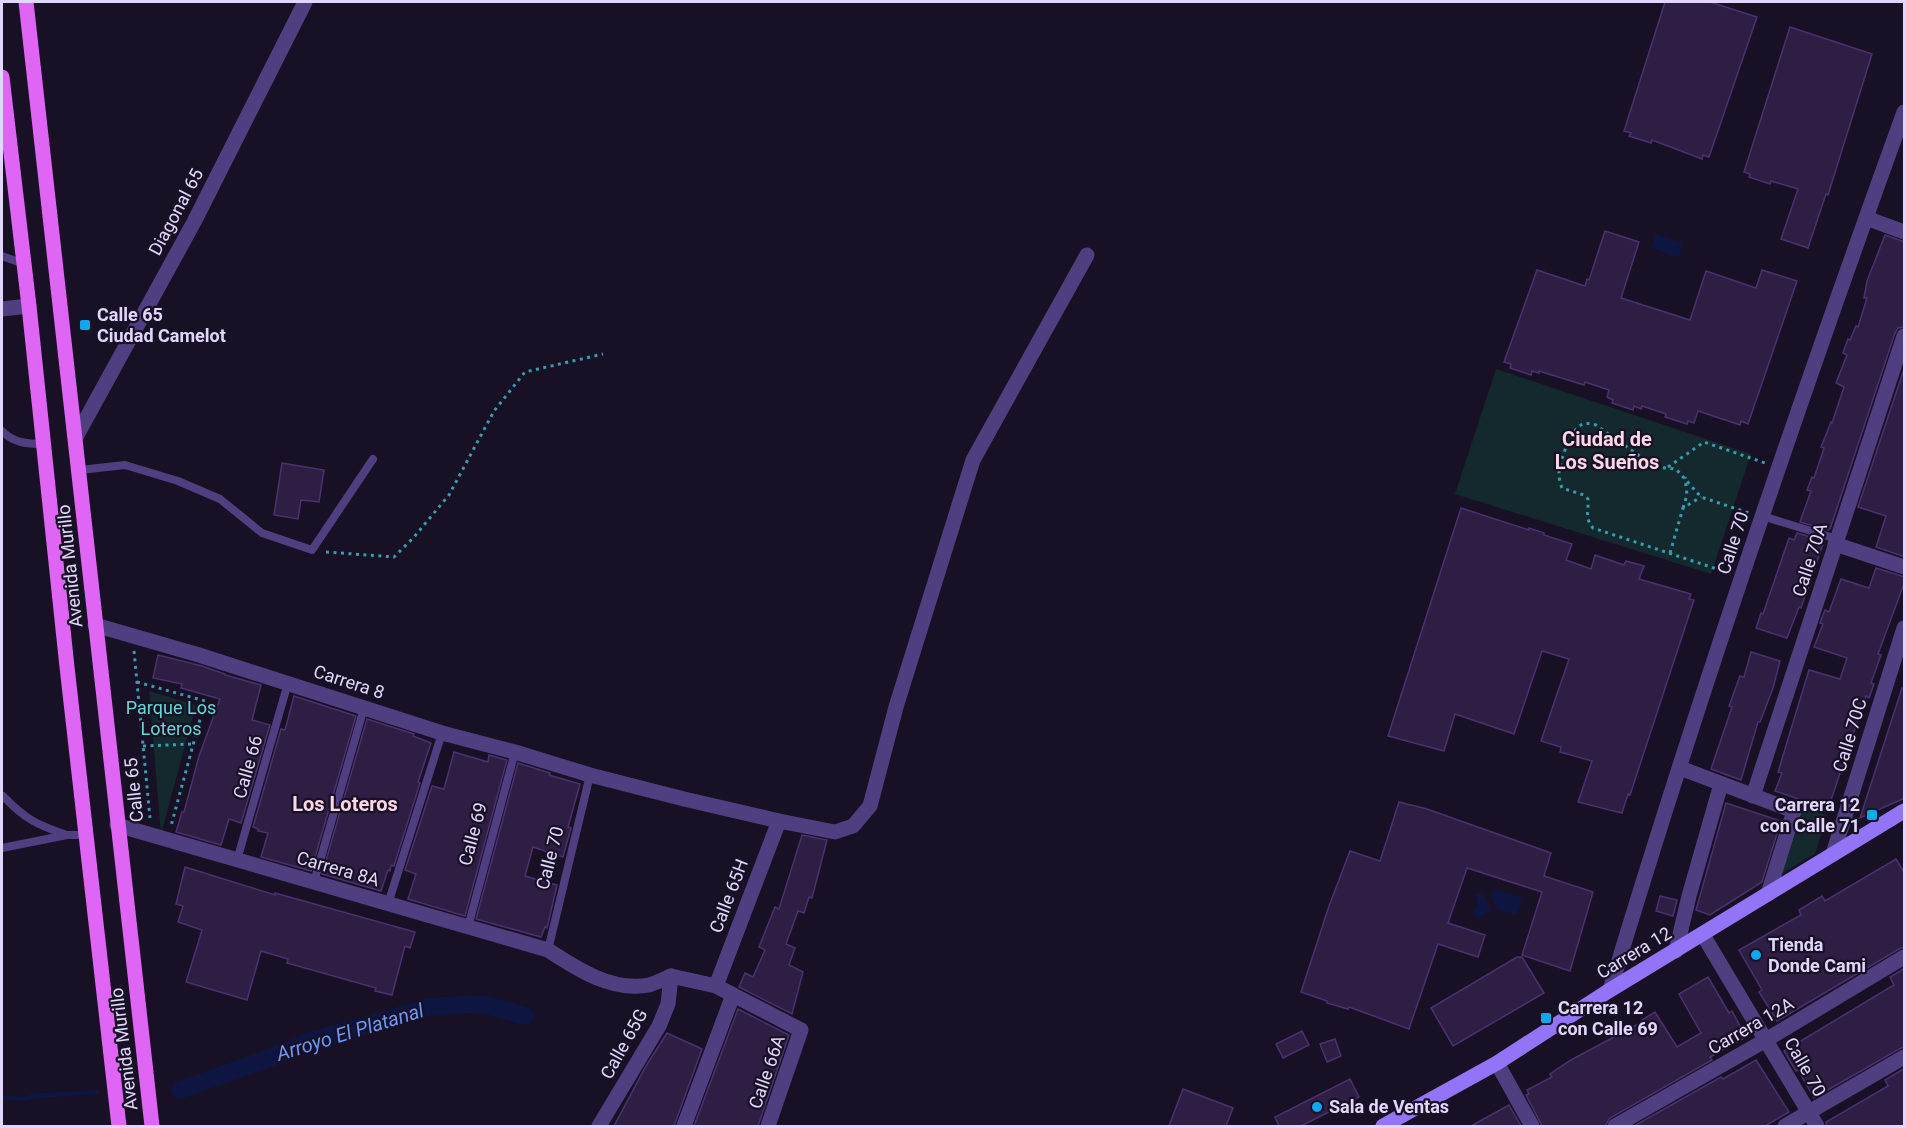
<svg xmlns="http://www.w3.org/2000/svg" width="1906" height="1128" font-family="Roboto,sans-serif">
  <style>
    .green { fill: #14292e }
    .water { fill: #0e1540 }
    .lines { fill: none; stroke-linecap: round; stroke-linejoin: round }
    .stream { stroke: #0e1540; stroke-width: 5 }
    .canal { stroke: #0e1540; stroke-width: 18 }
    .building { fill: #2e1e44; stroke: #4b316f; stroke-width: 1.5 }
    .path { stroke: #379caf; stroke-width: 3; stroke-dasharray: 3 4.5; stroke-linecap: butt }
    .lane { stroke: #503f80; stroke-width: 8 }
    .street { stroke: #503f80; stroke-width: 15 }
    .secondary { stroke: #9474f6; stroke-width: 15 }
    .primary { stroke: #df65f5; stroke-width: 15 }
    .poi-dot { fill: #10a7ef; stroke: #181024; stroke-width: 2 }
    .labels { text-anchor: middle; stroke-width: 4.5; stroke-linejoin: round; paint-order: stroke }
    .street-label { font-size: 18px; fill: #e3d6fc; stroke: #181024 }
    .poi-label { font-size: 18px; font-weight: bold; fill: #e3d6fc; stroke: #181024; text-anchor: start }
    .park-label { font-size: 18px; fill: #67d8d5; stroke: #181024 }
    .neighbourhood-label { font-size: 20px; font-weight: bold; fill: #fcd8e7; stroke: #181024 }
    .water-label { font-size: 20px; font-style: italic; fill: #6b97f5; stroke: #181024 }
  </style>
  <rect width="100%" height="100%" fill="#181024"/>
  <g class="green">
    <path d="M1496,369L1751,454L1711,574L1455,494Z"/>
    <path d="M149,691L196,705L161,834Z"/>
    <path d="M1800,807L1827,815L1815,854L1779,875Z"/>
  </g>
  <g class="water">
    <path d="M1656,234L1683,243L1678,258L1651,248Z"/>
    <path d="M1493,889L1522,897L1516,915L1497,909L1491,897Z"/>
    <path d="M1482,893L1491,911L1477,919L1474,911L1477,903L1475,895Z"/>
  </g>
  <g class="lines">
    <path class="stream" d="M2,1097L24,1099L34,1096L96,1092"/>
    <path class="canal" d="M180,1090L278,1055L310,1041L430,1007L469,1004L486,1005L525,1016"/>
  </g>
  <g class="building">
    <path d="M1665,2H1710L1757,17L1709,157L1703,155L1702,159L1652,140L1651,143L1629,136L1631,133L1624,131Z"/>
    <path d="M1790,27L1872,54L1828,195L1826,194L1808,248L1781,239L1798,189L1771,181L1770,184L1749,177L1750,174L1744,172Z"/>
    <path d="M1605,231L1639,242L1621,298L1690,320L1706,271L1756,288L1762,270L1797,281L1748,424L1741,421L1740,425L1698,411L1694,423L1688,421L1687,424L1665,417L1666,414L1642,406L1641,409L1634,406L1633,410L1612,403L1613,400L1607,397L1609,390L1585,382L1584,385L1539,371V373L1532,371L1531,375L1510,368L1511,364L1504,362L1537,270L1585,286L1587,279L1589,280Z"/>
    <path d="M1885,235L1905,242V327L1898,328L1895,333L1830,529L1828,530L1800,522L1811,491L1807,490L1812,477L1814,478L1824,448L1821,447L1831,422L1832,423L1844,387L1836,383L1847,355L1843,353L1848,339L1850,340L1856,326L1858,327L1867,298H1864L1867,281Z"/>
    <path d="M1905,366V557L1876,547L1886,516L1858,507Z"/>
    <path d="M282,463L324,470L319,502L301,500L298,519L274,515Z"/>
    <path d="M1461,508L1529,530V528L1544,533V535L1572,544L1566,560L1591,569L1595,555L1624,565L1626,561L1644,566L1639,579L1691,594L1689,599L1694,600L1630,795L1628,794L1622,813L1578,802L1592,761L1560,752L1561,747L1541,741L1569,659L1542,651L1514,734L1455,714L1444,751L1388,736Z"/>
    <path d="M1797,533L1824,541L1801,608L1799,607L1787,638L1756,628L1761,613L1763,614L1789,538L1794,540Z"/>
    <path d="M1876,568L1905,577V581L1878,654L1881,655L1871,683L1874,684L1869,698L1866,696L1827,812L1809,806L1810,803L1775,791L1782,773L1778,772L1809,670L1840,679L1847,658L1814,647L1823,624L1820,623L1825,610L1829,612L1841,579L1869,588Z"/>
    <path d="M1751,652L1780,661L1773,688L1760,722H1758L1741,780L1711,769L1732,707L1729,706L1740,676L1744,677Z"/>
    <path d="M158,655L202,666L225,674V675L261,685L252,720L270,725L241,823L229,819L221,845L176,832L182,812H184L199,756L220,699L181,688L182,684L153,678Z"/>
    <path d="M1902,688H1905V798L1860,818Z"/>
    <path d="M294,696L356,716L311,871L261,857L268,833L258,831V829L253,827L281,729L285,730Z"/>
    <path d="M367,719L414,734L413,736L431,743L418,782L420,783L394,866L391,865L390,871L388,870L381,891L322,874Z"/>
    <path d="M454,752L488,762L489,755L507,760L465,916L408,899L416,874L405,870L432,786L444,789Z"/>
    <path d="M518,763L550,773L549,775L580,784L568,827L571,828L563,857L533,847L525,876L557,885L548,924L547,928L545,927L541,937L476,919Z"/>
    <path d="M1399,802L1427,809L1551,853L1544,876L1593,892L1570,971L1522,955L1542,892L1467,868L1448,923L1485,935L1478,957L1438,944L1409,1029L1349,1007L1348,1009L1327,1003V1001L1301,992L1329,906L1350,851L1380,861Z"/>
    <path d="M1726,803L1781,821L1762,882L1710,915L1696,910Z"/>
    <path d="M802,835L827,840L812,898L809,897L804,913L798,911L786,944L795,948L789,965L803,972L792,1014L739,987L745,973L753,977L765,950L759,947L775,907L779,909Z"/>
    <path d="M1896,859L1905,874V947L1899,949L1777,1021L1759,992L1762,990L1739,950L1801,915L1799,910L1822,896L1825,901Z"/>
    <path d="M185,867L275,895V893L415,932L410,948L405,946L392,995L375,991L376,988L287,963L288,959L261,951L247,1000L186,982L202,930L178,922L183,906L176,904Z"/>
    <path d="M1660,896L1677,900L1673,916L1656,911Z"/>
    <path d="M1517,957H1522L1544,993L1453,1046L1431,1008Z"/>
    <path d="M1905,968V1047L1899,1049L1814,1098L1798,1070L1796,1071L1784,1051L1894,985L1890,977Z"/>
    <path d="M1708,977L1729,1013L1732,1011L1746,1037L1710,1057L1712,1060L1610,1118L1605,1126H1542L1526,1095L1529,1094L1527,1090L1552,1077L1550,1074L1571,1060L1642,1022V1020L1655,1012L1677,1047L1701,1033L1679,994Z"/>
    <path d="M738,1009L789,1035L758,1126H694Z"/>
    <path d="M1302,1031L1309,1045L1283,1058L1276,1044Z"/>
    <path d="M667,1033L702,1049L674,1126H614L646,1066Z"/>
    <path d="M1335,1039L1341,1056L1327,1062L1320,1044Z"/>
    <path d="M1756,1060L1789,1112L1765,1126H1634L1721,1077L1723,1079Z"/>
    <path d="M1905,1068V1126H1827L1826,1122L1888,1086L1885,1080Z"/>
    <path d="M1350,1079L1359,1097L1301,1126H1279L1275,1117Z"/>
    <path d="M1183,1089L1233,1108L1226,1126H1169Z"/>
    <path d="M1509,1105L1521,1126H1471Z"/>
  </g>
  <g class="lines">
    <g class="path">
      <path d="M1668,467L1704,442L1765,463"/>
      <path d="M1683,508L1687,495L1685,477"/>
      <path d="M326,552L394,557L414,537L449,495L494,411L525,372L603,354"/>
      <path d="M1670,553L1683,508L1701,497"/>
      <path d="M1729,573L1593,528C1584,517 1589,511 1588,499L1584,495L1562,488C1560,483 1559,478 1559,473C1559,462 1571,430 1581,425C1586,422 1591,424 1596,425L1655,467L1676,469L1701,497L1749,513"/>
      <path d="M134,651L150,818"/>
      <path d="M137,682L205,701L171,826"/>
      <path d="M143,746L192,744"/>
    </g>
    <g class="lane">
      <path d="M2,256L24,264"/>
      <path d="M2,431C14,443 27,444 44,444"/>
      <path d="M80,470L125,465L178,481L220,499L262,533L312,550L373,459"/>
      <path d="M1762,516L1837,539"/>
      <path d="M3,796C25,819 37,825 67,835"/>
      <path d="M2,848L67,835H86"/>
      <path d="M237,860L288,683"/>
      <path d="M314,882L364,708"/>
      <path d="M388,904L442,733"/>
      <path d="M468,927L515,752"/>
      <path d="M548,950L590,775"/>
    </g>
    <g class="street">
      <path d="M1866,218L1904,232"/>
      <path d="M2,309L29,306"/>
      <path d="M76,437L194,222L305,2"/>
      <path d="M1835,544L1904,567"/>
      <path d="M95,625L199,655L442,733L515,752L590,775L684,799L779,821L835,832L853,826L870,806L896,707L973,460L1087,255"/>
      <path d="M1680,768L1794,811L1768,894"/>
      <path d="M1753,796L1904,336"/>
      <path d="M117,825L548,950C577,969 612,992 649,985C656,983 664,979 671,976"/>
      <path d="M1833,854L1904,628"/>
      <path d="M1703,935L1817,1126"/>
      <path d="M1676,951L1689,896L1721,784"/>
      <path d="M671,976L716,986L801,1030L768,1126"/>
      <path d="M716,986L779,821"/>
      <path d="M1610,990C1699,694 1799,402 1904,112"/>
      <path d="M1497,1063L1532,1126"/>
      <path d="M599,1126L659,1026L668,1004L671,976"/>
      <path d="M684,1126L733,995"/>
      <path d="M1615,1126L1766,1040L1904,957"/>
      <path d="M1785,1126L1904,1057"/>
    </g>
    <path class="secondary" d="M1383,1126L1497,1063L1610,990L1904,811"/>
    <g class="primary">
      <path d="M26,2L152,1126"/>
      <path d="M2,77L29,306L67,667L119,1126"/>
    </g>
  </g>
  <g class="poi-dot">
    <rect x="79" y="319" width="12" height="12" rx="3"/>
    <rect x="1866" y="809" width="12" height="12" rx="3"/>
    <circle cx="1756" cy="955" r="6"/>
    <rect x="1540" y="1012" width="12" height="12" rx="3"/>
    <circle cx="1317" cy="1107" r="6"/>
  </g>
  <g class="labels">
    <g class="street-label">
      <text transform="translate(176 212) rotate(-62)" y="6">Diagonal 65</text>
      <text transform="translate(1733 543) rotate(-72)" y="6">Calle 70</text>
      <text transform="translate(1810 560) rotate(-72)" y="6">Calle 70A</text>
      <text transform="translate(70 566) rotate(-96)" y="6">Avenida Murillo</text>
      <text transform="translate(349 682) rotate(18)" y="6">Carrera 8</text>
      <text transform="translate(1850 735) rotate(-73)" y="6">Calle 70C</text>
      <text transform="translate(248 767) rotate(-74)" y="6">Calle 66</text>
      <text transform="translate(134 790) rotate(-96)" y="6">Calle 65</text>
      <text transform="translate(473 834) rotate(-75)" y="6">Calle 69</text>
      <text transform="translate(550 858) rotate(-76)" y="6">Calle 70</text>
      <text transform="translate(338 869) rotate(16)" y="6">Carrera 8A</text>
      <text transform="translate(729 896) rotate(-69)" y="6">Calle 65H</text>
      <text transform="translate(1634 953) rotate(-31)" y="6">Carrera 12</text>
      <text transform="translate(1751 1026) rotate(-30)" y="6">Carrera 12A</text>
      <text transform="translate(624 1044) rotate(-61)" y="6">Calle 65G</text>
      <text transform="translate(124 1049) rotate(-97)" y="6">Avenida Murillo</text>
      <text transform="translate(1805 1067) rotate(60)" y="6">Calle 70</text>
      <text transform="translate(767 1072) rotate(-71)" y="6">Calle 66A</text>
    </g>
    <g class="poi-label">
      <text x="97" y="321">Calle 65<tspan x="97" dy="21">Ciudad Camelot</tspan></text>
      <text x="1860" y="811" text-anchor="end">Carrera 12<tspan x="1860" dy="21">con Calle 71</tspan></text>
      <text x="1768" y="951">Tienda<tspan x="1768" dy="21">Donde Cami</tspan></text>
      <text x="1558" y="1014">Carrera 12<tspan x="1558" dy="21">con Calle 69</tspan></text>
      <text x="1329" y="1113">Sala de Ventas</text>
    </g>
    <g class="park-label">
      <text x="171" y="714">Parque Los<tspan x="171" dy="21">Loteros</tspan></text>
    </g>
    <g class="neighbourhood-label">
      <text x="1607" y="446">Ciudad de<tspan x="1607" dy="23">Los Sueños</tspan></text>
      <text x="345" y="811">Los Loteros</text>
    </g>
    <g class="water-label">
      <text transform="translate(350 1032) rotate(-17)" y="7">Arroyo El Platanal</text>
    </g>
  </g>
  <rect width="1906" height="1128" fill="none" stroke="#e3d6fc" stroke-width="6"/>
</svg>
